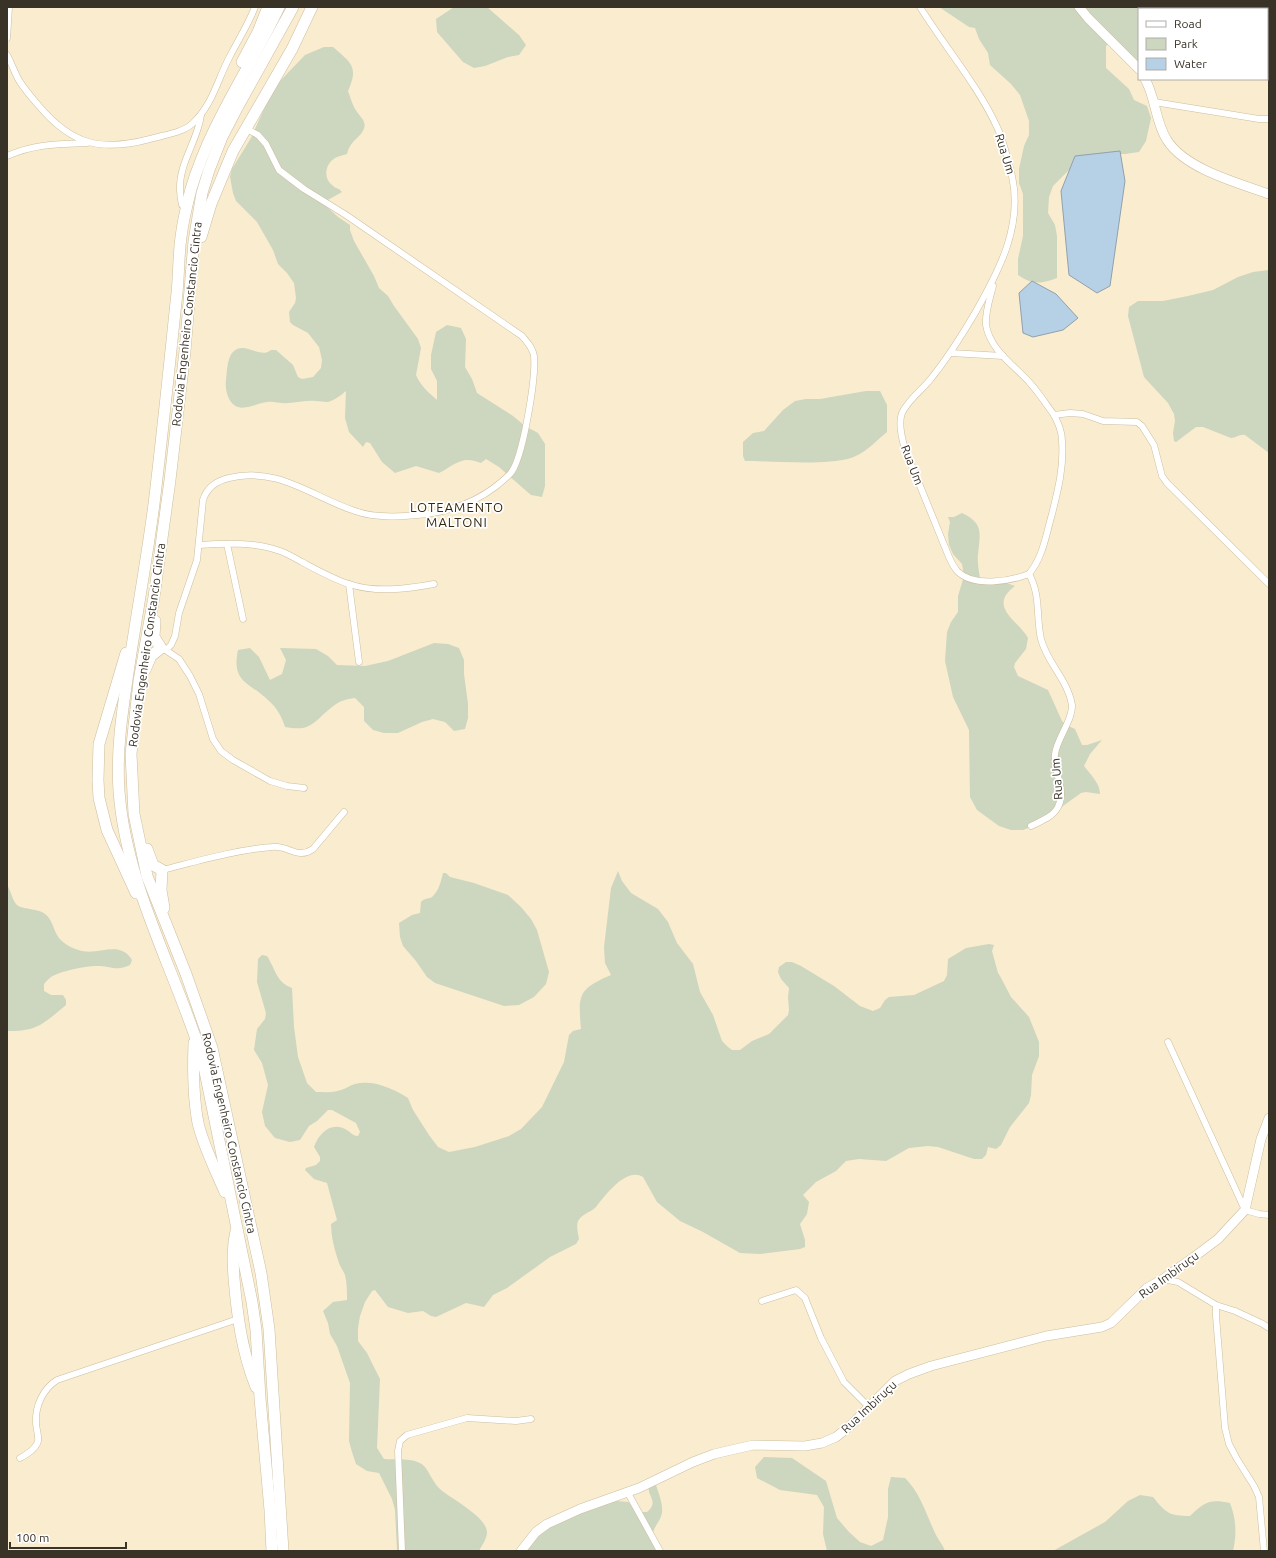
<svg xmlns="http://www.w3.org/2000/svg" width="1276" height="1558" font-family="Ubuntu,sans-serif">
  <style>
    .green { fill: #cdd6bf }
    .water { fill: #b6d0e6; stroke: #90a1ad }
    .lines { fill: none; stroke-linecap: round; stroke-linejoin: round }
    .street-casing { stroke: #ccbea1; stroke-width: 7 }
    .secondary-casing { stroke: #ccbea1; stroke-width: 10 }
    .highway-casing { stroke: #ccbea1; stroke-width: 12 }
    .street { stroke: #fff; stroke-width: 6 }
    .secondary { stroke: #fff; stroke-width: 9 }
    .highway { stroke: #fff; stroke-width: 11 }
    .labels { text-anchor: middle; stroke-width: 3.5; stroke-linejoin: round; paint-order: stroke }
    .street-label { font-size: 12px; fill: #383227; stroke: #fff }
    .neighbourhood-label { font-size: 13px; letter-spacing: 1px; fill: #342910; stroke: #fff }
  </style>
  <rect width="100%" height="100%" fill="#faecce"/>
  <g class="green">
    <path d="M454,7H487L519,35L526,45L519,55L508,57L485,66L474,68L463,62L437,32L436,19Z"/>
    <path d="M939,7H1169L1170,9H1139V73L1109,43L1106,46V68L1129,89L1134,100L1147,106L1151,118L1146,141L1139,152L1125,154H1095L1072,167L1053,186L1049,197L1048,213L1055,225L1057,236V278C1040,284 1033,285 1018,275V259L1023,236V194L1019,183V169L1024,146L1029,135V121L1020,95L1011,84L990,65L988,53L979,39L975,28L969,27Z"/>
    <path d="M324,47H333C351,63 359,66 348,91C350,96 352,104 355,109C361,119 371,123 359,136C353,142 349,145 347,154C344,155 338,156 335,158C325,164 323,178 332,185C336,189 339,188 342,192L326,201L325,205L338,217L350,225V230L354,241L374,276L379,288L388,296L394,306L418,339L421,348L416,375C420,385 429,393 437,400V381L431,369V355L436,332L447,325L461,328L466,339L465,367L472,379L477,393L513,416L525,426L538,433L545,444V486L542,497L531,495L499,467L486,459L481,463C462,455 456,464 439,473L416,466L395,473L382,462L370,443L366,442L363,447L349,432L345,418L346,391C341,395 335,400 328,402C324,402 320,401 316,401C306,400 297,403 288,403C281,404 274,401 267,402C257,403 243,412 234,405C227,399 225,389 226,380C227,372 227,360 232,353C244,339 259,360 271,350H276L293,365L298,377L302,379L313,377L321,368L322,360L319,347L308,333L293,325L290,322L289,312L295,303L296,298L294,283L287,273L278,264L273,250L257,222L236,201L233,193L230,177L232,169L251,138L268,100L281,80L305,55Z"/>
    <path d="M1269,270V453L1245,435C1239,434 1236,438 1231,438L1203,427H1196L1176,442L1174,441L1173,433L1175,421L1174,414L1168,403L1144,377L1128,316L1129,307L1138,301H1163L1188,296L1213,290L1238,277L1253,272Z"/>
    <path d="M866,391H880L887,405V432C876,441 864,454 851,458C823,466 775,461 745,461L743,456V442L753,433L764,431L783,410L795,401L806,399H820Z"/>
    <path d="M962,513C984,523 980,534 978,554C977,562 979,571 980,579H995L1015,586C987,607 1018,620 1028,638L1026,649L1015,663L1014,667L1018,676L1048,690L1062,721L1066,725L1075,729L1082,745H1087L1102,740L1090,754L1084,766C1090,774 1100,783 1100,794L1086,792L1081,793L1038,824L1023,830H1011L999,826L977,810L970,797L969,730L953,697L945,661L947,632L951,622L958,612V596L964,576L962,564L953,554L949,545L948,534L950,522L948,517H954Z"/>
    <path d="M434,643L448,644L459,648L464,660V674L468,704V718L465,729L454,731L445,722L433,719L422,722L398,733H384L373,730L364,721V707L355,698C346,699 339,701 332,707C313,722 312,732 285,727C282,717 277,708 269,701C250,682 231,683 238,650L250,648L259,657L270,680L282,674L286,660L280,648L316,649L328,656L337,665L365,666L388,661Z"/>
    <path d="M618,871L622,881L631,893L658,909L668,922L677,943L693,964L700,992L713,1015L722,1041L728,1047L732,1050H740L752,1041L769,1034L788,1015L789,1010L788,997L789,988L781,979L778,972L779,967L786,962H792L801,966L834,986L860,1006L873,1011L880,1008L885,1000L889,997L914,995L944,981L947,975L948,959L966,948L989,944L994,945L992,951L998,973L1000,976L1011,997L1029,1017L1039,1042V1056L1032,1075L1031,1095L1029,1103L1010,1127L1001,1145L996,1149L988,1147L986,1155L982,1159H974L938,1147L928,1146L909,1148L886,1161L859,1159L846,1161L836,1171L816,1182L803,1195L809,1202L807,1214L800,1224L805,1240V1247L800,1249L761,1254L740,1253L703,1232L680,1221L657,1202L643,1177C626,1166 604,1197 595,1208C590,1212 581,1215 578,1221C576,1226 578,1234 579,1239L576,1244L550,1257L507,1288L493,1295L484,1307L466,1303L436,1317L431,1316L423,1311L408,1313L388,1307L375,1290L372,1291L365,1302L360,1316L358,1328V1341L367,1353L380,1379L377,1448L384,1459C395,1460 413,1457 423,1465C428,1469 433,1483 440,1489C451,1499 486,1516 487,1532C487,1539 482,1545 479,1551H397L395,1510L392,1499L379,1473L367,1471L356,1464L352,1452L349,1441L350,1383L337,1346L330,1334L328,1323L323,1311L333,1302L347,1300C347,1291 347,1283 345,1275C343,1270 339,1265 338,1260C334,1248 331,1236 331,1224L337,1220L327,1183L314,1179L305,1170L306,1168L316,1165L320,1161V1157L314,1147C319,1133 331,1122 345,1129C350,1131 352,1136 358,1136L360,1132L356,1123L332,1110H328L317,1121L309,1126L300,1140L290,1142L275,1138L265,1126L262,1112L268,1085L262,1063L254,1050L257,1029L265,1019L266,1013L257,982L258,959L262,955L267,956C276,970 276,982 292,988L294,1027L298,1057L307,1083L316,1092C325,1092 333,1093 341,1090C346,1089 350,1085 355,1084C373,1079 394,1089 408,1098L413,1110L429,1135L438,1147L449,1152L475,1147L509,1136L521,1129L542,1107L564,1062L569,1035L573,1031L581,1029C578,995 578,989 611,975L605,963L604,947L611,888Z"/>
    <path d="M443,873H446L450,877L474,883L508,895L521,907L531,919L537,930L549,972L546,984L534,997L519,1005L504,1006L435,983L427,977L416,961L403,946L400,937L399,923L412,915L420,913L421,902C424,898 429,899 432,897C439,891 441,881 443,873Z"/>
    <path d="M7,885C11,891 12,899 16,904C21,910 38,908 45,914C52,919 53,928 57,935C61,943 73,949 82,951C100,955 120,940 132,960L130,965C117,971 113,967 100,966C88,965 60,971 51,977C48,979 46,982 44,984V991L51,995H63L66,1000V1005C44,1023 37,1032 7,1031Z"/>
    <path d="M764,1457L792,1458L826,1481L837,1518L849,1532L860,1542L871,1546L883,1540L888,1517V1489L891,1477L905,1478C921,1494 926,1514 936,1535C939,1541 943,1545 945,1551H827L823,1534L824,1507L817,1495L780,1490L757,1478L755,1467Z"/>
    <path d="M649,1485H656C659,1494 663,1504 662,1513C661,1521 651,1529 653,1537C654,1541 658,1547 660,1551H520L561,1518L616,1501L628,1502L639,1512H647C660,1501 646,1496 649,1485Z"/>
    <path d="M1140,1495L1153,1497C1166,1513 1169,1516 1190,1516C1205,1502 1209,1499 1230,1503C1236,1519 1237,1533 1233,1551H1053L1105,1522L1128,1501Z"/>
  </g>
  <g class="water">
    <path d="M1120,151L1125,181L1110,286L1097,293L1069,275L1061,191L1075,156Z"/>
    <path d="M1032,281L1056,294L1078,318L1063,330L1033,337L1023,333L1019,293Z"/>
  </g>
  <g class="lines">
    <g class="street-casing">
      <g id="street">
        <path d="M920,7C945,47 977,84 997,127C1004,142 1008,160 1012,176C1023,226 999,271 975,313C962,335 949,356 933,376C924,389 909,398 902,413C898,423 902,439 905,449L949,557C951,562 954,567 957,571C974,588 1010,581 1029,574C1041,595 1036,618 1041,639C1047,663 1068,680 1072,705C1073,720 1057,738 1055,754C1053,771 1067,791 1058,807C1053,817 1041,821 1031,826"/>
        <path d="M7,38L9,7"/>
        <path d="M7,55C12,64 15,74 20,82C26,91 32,98 39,106C72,145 101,152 150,139C163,135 182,133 192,124C212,106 217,81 229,58C237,42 248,25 255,7"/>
        <path d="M1154,102L1259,119H1269"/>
        <path d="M7,156C34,144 57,144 87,143"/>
        <path d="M182,205C181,200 180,194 180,189C179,163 198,140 201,115"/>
        <path d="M993,286C990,298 985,312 986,325C990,350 1014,365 1030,383C1039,393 1046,404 1054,415L1070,413L1083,414L1103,421L1137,422L1142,426L1154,445L1162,476L1167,483L1269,584"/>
        <path d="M951,353L1003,356"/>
        <path d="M227,544L243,619"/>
        <path d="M199,545C226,543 255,542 280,551C288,554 295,558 302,562C317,570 333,579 349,584C376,593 406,589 434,584"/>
        <path d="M1029,574C1043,557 1046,535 1052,514C1058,490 1064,467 1062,441C1062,431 1058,423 1054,415"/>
        <path d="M349,584L359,662"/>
        <path d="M164,649L179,659L190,676L199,694L213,739L221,751L233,760L270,781L287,786L304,788"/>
        <path d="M166,650L171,645L175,636L179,613L197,560L203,500C207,487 216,481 229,478C278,466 312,497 355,511C374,518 398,517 418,515C452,512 485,499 510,474C523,460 536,377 534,356C533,348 527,342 522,336L346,215L304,189L279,170L266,144L258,135L245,128"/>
        <path d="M162,870C198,861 235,850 272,847C289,845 297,860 313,849L344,812"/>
        <path d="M1168,1042L1245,1210L1259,1214L1269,1215"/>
        <path d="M1163,1279L1178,1282L1216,1305L1235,1311L1263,1324L1269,1328"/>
        <path d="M762,1301L796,1290L805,1298L821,1338L844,1382L869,1407"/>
        <path d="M1216,1305V1316L1225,1428L1229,1444L1237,1459L1254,1486L1259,1497L1264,1551"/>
        <path d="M20,1458C27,1454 36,1449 38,1441C39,1436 36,1428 36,1423C35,1406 43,1389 57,1380L238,1319"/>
        <path d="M628,1493L660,1551"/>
        <path d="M402,1551L398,1451L400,1441L407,1435L467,1418L516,1421L531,1419"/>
      </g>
    </g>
    <g class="secondary-casing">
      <g id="secondary">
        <path d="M1079,7L1088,18L1139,69"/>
        <path d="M1145,79C1156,98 1155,122 1167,140C1185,169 1238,183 1269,194"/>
        <path d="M521,1551L536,1532L547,1524L580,1509L639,1488L693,1462L714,1454L753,1445L805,1446L822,1443L836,1437L851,1425L895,1381L909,1374L931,1366L1046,1336L1102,1327L1111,1323L1147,1288L1163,1279L1194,1257L1218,1239L1245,1210L1261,1139L1269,1118"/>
      </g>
    </g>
    <g class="highway-casing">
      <g id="highway">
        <path d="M242,62L258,32L268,7"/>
        <path d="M201,237L211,204L233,151L292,49L312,7"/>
        <path d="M126,653L99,744L98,780L99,798L107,830L136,893"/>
        <path d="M145,670L151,656L161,648L154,637L155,621"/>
        <path d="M147,849L153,865L162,870L161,890L164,908"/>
        <path d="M194,1043C193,1070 193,1097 198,1123C203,1145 216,1171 225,1192"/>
        <path d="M236,1231C232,1247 233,1262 234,1278C237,1315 242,1352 256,1387"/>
        <path d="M272,1551L270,1510L260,1398L256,1330L252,1302L202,1057C174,968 126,885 119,791C116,748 123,708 129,666C137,612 147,558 154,504C162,437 169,370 176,302C179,281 178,259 181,237C183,221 187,204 191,189C211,122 250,69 279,7"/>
        <path d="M283,1551L269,1329L261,1273L212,1048L186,974L147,876L134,814L131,754L139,681L154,597L170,480L185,351L194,241L202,193L209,170L222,137L237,108L293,7"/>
      </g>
    </g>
    <use href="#street" class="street"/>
    <use href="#secondary" class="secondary"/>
    <use href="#highway" class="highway"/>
  </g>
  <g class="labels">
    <g class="street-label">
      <text transform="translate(1005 154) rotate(73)" y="4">Rua Um</text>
      <text transform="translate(187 324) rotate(-84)" y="4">Rodovia Engenheiro Constancio Cintra</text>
      <text transform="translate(912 465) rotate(69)" y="4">Rua Um</text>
      <text transform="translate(147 645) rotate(-82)" y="4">Rodovia Engenheiro Constancio Cintra</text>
      <text transform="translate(1057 779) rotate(-94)" y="4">Rua Um</text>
      <text transform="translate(229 1133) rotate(77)" y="4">Rodovia Engenheiro Constancio Cintra</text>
      <text transform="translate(1169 1275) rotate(-36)" y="4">Rua Imbiruçu</text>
      <text transform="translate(869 1407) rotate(-43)" y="4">Rua Imbiruçu</text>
    </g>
    <g class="neighbourhood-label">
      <text x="457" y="512">LOTEAMENTO<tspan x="457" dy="15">MALTONI</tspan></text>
    </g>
  </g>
  <rect width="1276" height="1558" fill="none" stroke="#383227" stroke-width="16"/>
  <rect x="1138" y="8" width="130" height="72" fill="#ffffff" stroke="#afada9"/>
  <rect x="1146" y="21" width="20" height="6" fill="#ffffff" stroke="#afada9"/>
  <text x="1174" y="28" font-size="12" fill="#383227">Road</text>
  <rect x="1146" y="38" width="20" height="12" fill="#cdd6bf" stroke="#afada9"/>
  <text x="1174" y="48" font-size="12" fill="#383227">Park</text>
  <rect x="1146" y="58" width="20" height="12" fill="#b6d0e6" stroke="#afada9"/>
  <text x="1174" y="68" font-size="12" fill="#383227">Water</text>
  <path d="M10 1542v6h116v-6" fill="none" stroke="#383227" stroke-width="2"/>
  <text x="16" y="1542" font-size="12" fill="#383227" stroke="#ffffff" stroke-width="3" paint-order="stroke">100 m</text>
</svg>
